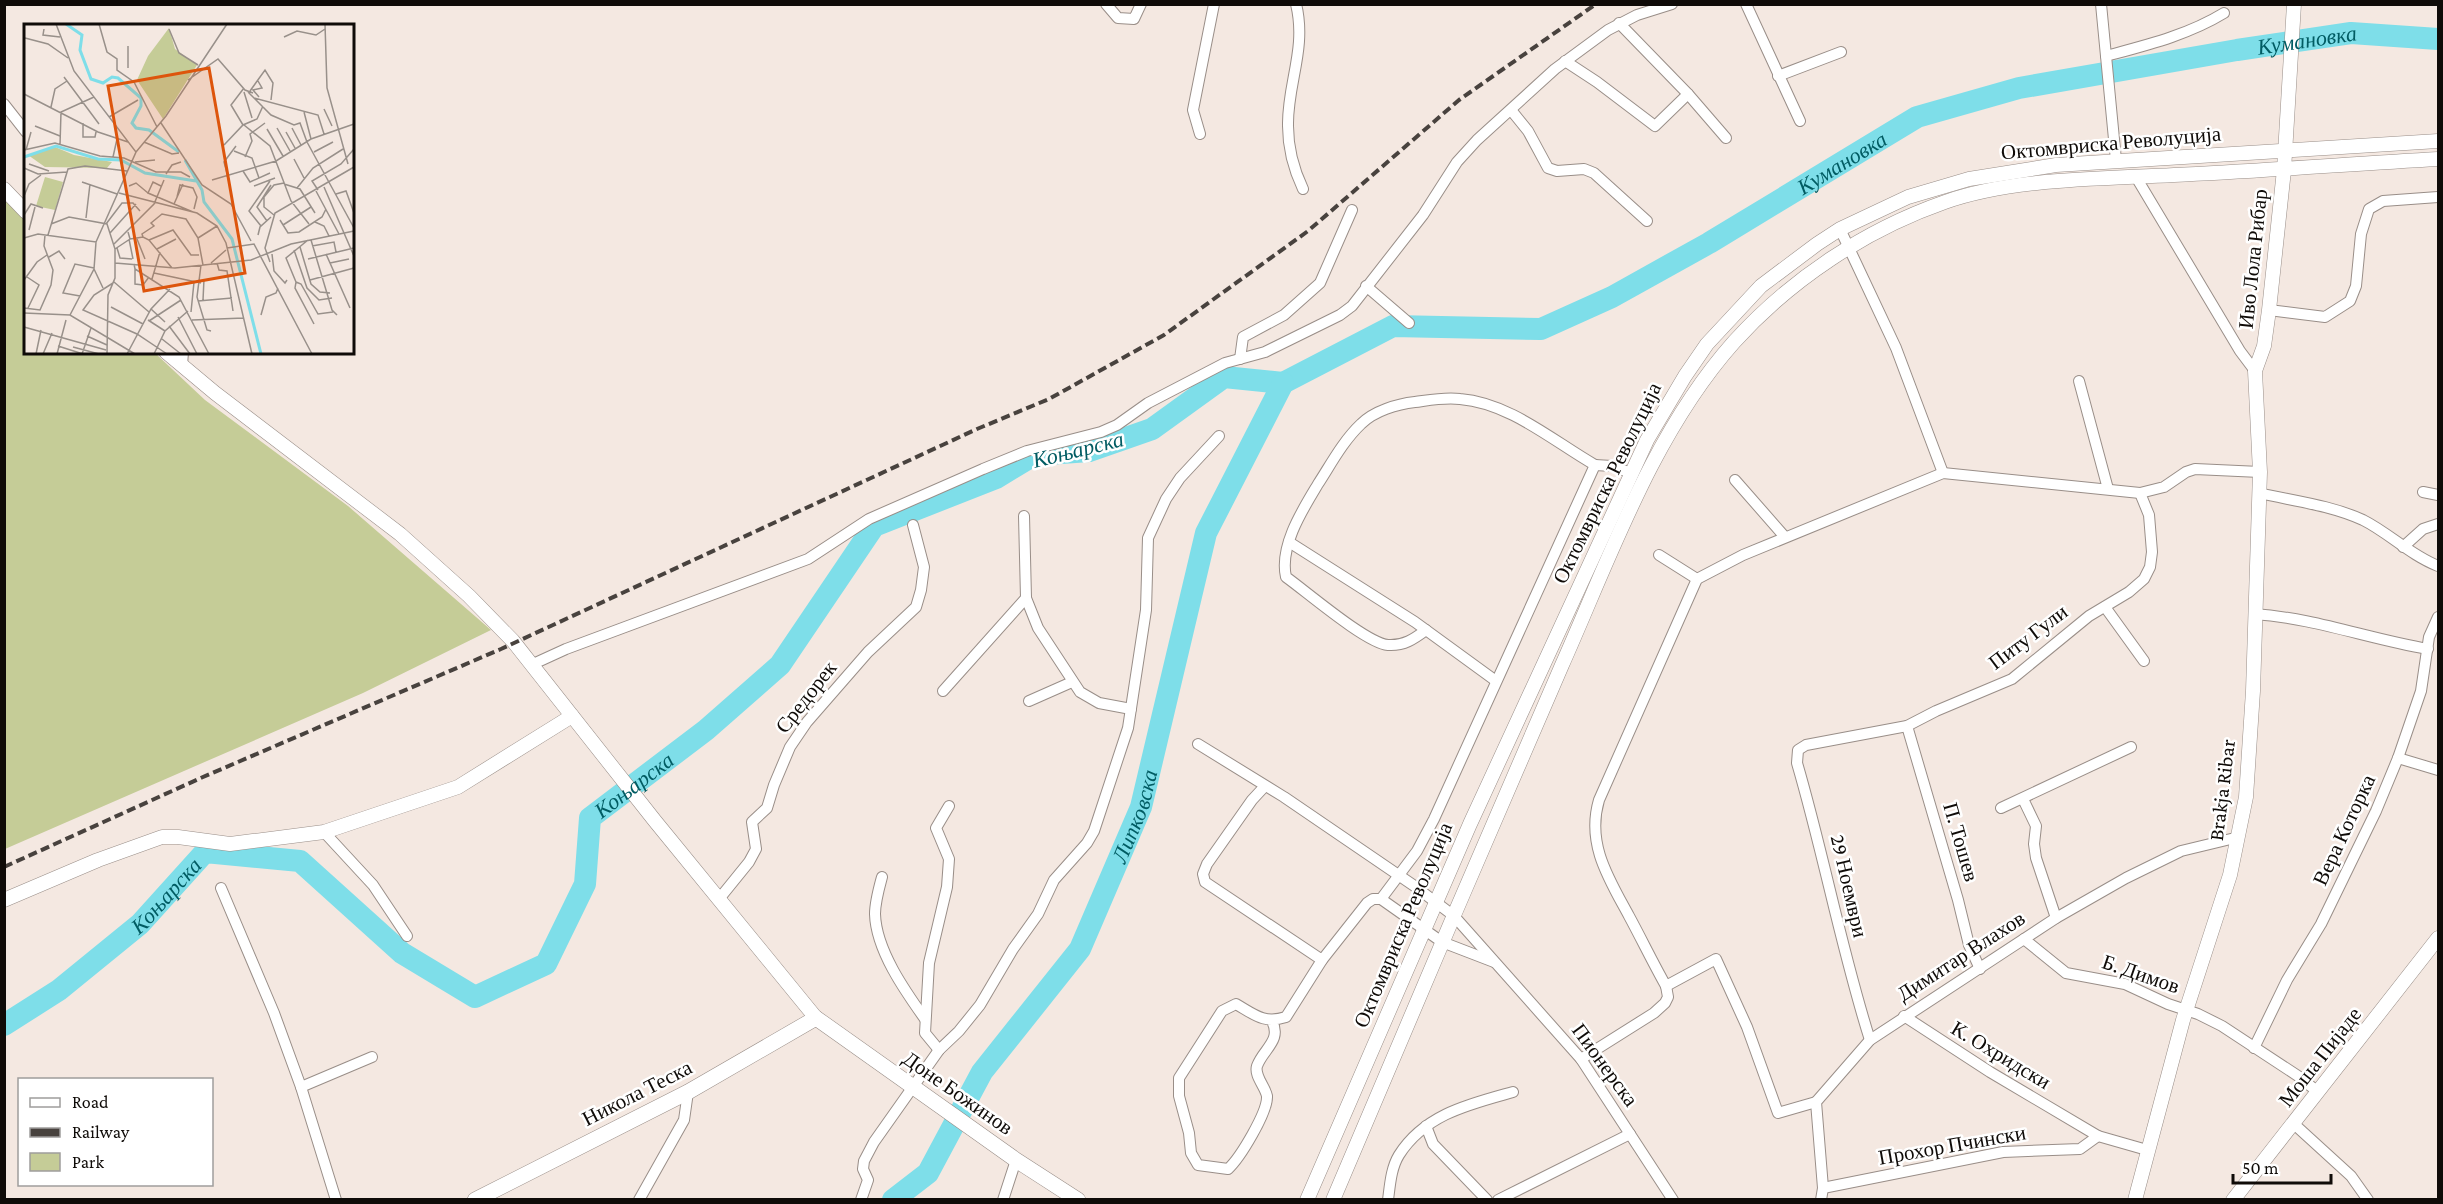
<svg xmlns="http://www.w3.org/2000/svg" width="2443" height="1204" font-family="'Crimson Pro',serif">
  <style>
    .green { fill: #c5cc97 }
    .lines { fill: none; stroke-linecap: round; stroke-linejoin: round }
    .river { stroke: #7edee9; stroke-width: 22 }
    .minor-casing { stroke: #998e88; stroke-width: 12 }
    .tertiary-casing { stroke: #998e88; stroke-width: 15 }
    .secondary-casing { stroke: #998e88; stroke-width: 16 }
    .minor { stroke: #fff; stroke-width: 10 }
    .tertiary { stroke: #fff; stroke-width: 14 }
    .secondary { stroke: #fff; stroke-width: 15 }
    .rail { stroke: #48423e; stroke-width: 4; stroke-dasharray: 9 4.5; stroke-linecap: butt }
    .labels { text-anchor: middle; stroke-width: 5; stroke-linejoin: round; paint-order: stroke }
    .street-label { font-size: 21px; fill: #0f0b08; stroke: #fff }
    .water-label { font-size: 22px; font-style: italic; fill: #015c63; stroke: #fff }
    .inset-river { fill: none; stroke: #7edee9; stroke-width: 3 }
    .inset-road { fill: none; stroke: #98908a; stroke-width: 1.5 }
    .view { fill: #dd550c; fill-opacity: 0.15; stroke: #dd550c; stroke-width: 3 }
    .inset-edge { fill: none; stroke: #0f0b08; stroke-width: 3 }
  </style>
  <rect width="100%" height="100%" fill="#f4e8e1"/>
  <path class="green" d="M5,199L25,220L26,352L155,353L205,400L348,506L491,630L363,693L5,849Z"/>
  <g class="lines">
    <g class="river">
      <path id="s1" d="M1283,383L1393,326L1541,329L1612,297L1709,243L1917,117L2019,88L2237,50L2351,33L2438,39"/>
      <path id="s2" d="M4,1025L59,990L140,924L205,852L300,861L402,953L475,997L546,964L585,884L590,818L706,730L780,665L874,526L996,478L1034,455L1089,451L1152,429L1224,377L1283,383"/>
      <path id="s3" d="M893,1200L928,1173L982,1072L1080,949L1141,807L1206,533L1283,383"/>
    </g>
    <g class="minor-casing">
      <g id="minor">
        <path d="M1106,4L1118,18L1134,19L1141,4"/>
        <path d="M1296,4C1307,49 1287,84 1288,126C1288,147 1294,170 1303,189"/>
        <path d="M1746,4L1800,121"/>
        <path d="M2101,4L2116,160"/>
        <path d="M1619,23L1688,94L1726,138"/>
        <path d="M2106,56C2147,45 2188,35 2224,13"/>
        <path d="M1565,61L1597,82L1655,126L1688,94"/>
        <path d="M1778,76L1841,52"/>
        <path d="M4,104L26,132"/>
        <path d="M1511,110L1528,131L1548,168L1557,171L1584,169L1594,173L1647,221"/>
        <path d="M1200,134L1193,110L1214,4"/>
        <path d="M2136,177L2240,351L2255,371"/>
        <path d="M1840,229L1896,348L1943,473"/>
        <path d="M1366,286L1409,323"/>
        <path d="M2269,310L2325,317L2350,301L2356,286L2361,234L2369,209L2383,201L2438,197"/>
        <path d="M1240,359L1243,337L1284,315L1320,283L1352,210"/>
        <path d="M182,365L183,352"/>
        <path d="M2079,381L2108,489"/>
        <path d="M1735,480L1785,537"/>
        <path d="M2423,492L2438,495"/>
        <path d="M2259,493C2294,501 2330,505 2363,520C2389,533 2410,555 2438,566"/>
        <path d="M1024,516L1026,598L1038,628L1080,692L1099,703L1131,709"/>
        <path d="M1289,542L1415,622L1496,681"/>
        <path d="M2403,547L2423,529L2438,524"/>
        <path d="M1659,555L1697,579"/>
        <path d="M2105,607L2144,661"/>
        <path d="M2254,614C2314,618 2369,639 2428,649"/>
        <path d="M1426,630C1414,639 1404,646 1388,645C1366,643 1307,592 1286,577C1279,546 1303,509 1318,484C1331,464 1343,441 1361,424C1374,411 1397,404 1415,402C1430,400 1445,397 1460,399C1510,403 1553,441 1595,465"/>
        <path d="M531,665L566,649L808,559L869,519L983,469L1027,451L1101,432L1117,425L1148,403L1225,363L1265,352L1340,315L1352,306L1423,215L1457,162L1477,140L1555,69L1608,30L1637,15L1672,4"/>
        <path d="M943,691L1026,598"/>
        <path d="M1029,701L1072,682"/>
        <path d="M1907,726L1958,900L1969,945L1980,969"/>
        <path d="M1198,744L1284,797L1413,885L1454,916L1581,1059L1673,1200"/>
        <path d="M2398,758L2438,770"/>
        <path d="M1265,786L1252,800L1207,864L1203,874L1205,882L1322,960L1367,903L1373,899H1381L1442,942L1494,962"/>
        <path d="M2023,799L2036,826L2034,844L2036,858L2056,918"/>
        <path d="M2001,808L2131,747"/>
        <path d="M324,832L373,885L407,936"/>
        <path d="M882,877C879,888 875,902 875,914C876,950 905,991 925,1019"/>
        <path d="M221,888L274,1013L301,1087L336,1200"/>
        <path d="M719,899L749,862L756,849L752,822L767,808L774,785L790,747L807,722L868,652L916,607L921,590L924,567L913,525"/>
        <path d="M1381,899L1417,851L1434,819L1595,465L1612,466L1631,473"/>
        <path d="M2024,939L2066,973L2125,984L2168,1004L2198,1014L2222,1026L2298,1076L2318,1092"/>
        <path d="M1272,1021C1282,1041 1263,1049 1257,1066C1254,1076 1265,1086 1267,1096C1268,1112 1240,1158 1228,1169L1198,1165L1191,1153L1189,1133L1179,1096V1078L1222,1011L1236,1004C1255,1015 1264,1024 1286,1017L1322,960"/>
        <path d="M1870,1040C1841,949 1824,855 1797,763L1798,750L1806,745L1907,726L1936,711L2012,679L2089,616L2129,592L2144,579L2150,567L2152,552L2149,515L2140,493"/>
        <path d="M2254,1048L2287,980L2321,924L2376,811L2398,758L2421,691L2429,637L2438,617"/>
        <path d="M939,1050L925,1033L929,963L947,887L949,859L936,828L949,806"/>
        <path d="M1581,1059L1654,1013L1665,1003L1668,997L1666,986"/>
        <path d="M301,1087L372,1057"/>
        <path d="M1816,1102L1778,1113L1747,1027L1716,959L1666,986C1653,963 1642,940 1629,916C1609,879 1586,844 1599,800L1697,579L1743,555L1943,473L2140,493L2164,487L2186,472L2195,469L2260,472"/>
        <path d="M2294,1124L2351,1176L2368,1200"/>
        <path d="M1426,1126L1433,1144L1487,1200"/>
        <path d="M2098,1136L2147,1150"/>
        <path d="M1823,1188L2003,1152L2080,1149L2098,1136L1990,1072L1904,1016"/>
        <path d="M639,1200L684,1120L688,1092"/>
        <path d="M861,1200L868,1180L863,1169L864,1161L874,1142L939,1050L959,1031L980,1005L1013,949L1038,914L1054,880L1087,843L1094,831L1128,728L1146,610L1148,538L1166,499L1180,478L1219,436"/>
        <path d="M1003,1200L1016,1160"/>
        <path d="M1388,1200C1390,1185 1391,1168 1399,1155C1425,1114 1470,1104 1513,1092"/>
        <path d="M1498,1200L1630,1134"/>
        <path d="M1821,1200L1823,1188L1816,1102L1870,1040L2056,918L2126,878L2181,851L2239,837"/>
      </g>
    </g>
    <g class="tertiary-casing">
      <g id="tertiary">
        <path d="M4,189L26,212"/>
        <path d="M166,352L215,393L400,534L469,596L513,641L655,821L816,1018"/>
        <path d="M4,900L98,860L162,837H178L230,844L324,832L458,787L572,716"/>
        <path d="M1307,1200L1470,824L1647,440L1685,376L1707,344L1761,286L1817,244L1840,229L1908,197L1969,179L2056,165L2438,141"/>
        <path d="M1333,1200C1409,1021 1484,843 1562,665C1611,555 1653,433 1734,342C1791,279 1865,230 1945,202C2013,178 2102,179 2174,175C2262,171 2350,164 2438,159"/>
        <path d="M2135,1200L2183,1020L2230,875L2246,797L2253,691L2260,472L2255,371L2264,346L2269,310L2284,170L2294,4"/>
        <path d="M2233,1200L2438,938"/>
      </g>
    </g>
    <g class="secondary-casing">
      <path id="secondary" d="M475,1200L688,1092L816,1018L1016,1160L1078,1200"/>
    </g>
    <use href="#minor" class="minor"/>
    <use href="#tertiary" class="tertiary"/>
    <use href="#secondary" class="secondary"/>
    <path class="rail" d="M4,867L203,777L501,649L977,429L1049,399L1164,335L1308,231L1459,100L1596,4"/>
  </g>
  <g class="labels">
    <g class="street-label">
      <text transform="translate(2111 143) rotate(-5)" y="7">Октомвриска Револуција</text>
      <text transform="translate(2253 259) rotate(-84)" y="7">Иво Лола Рибар</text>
      <text transform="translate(1607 483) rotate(-64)" y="7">Октомвриска Револуција</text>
      <text transform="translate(2028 637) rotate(-37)" y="7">Питу Гули</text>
      <text transform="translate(806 697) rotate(-52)" y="7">Средорек</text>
      <text transform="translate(2222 790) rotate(-83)" y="7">Brakja Ribar</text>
      <text transform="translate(2344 830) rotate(-65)" y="7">Вера Которка</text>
      <text transform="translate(1961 842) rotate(74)" y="7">П. Тошев</text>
      <text transform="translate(1849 886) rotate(77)" y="7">29 Ноември</text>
      <text transform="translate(1403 925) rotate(-67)" y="7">Октомвриска Револуција</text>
      <text transform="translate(1961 956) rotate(-33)" y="7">Димитар Влахов</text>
      <text transform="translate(2141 974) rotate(19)" y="7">Б. Димов</text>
      <text transform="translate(2001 1055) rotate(31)" y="7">К. Охридски</text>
      <text transform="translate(2320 1057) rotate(-52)" y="7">Моша Пијаде</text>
      <text transform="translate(1605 1065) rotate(54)" y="7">Пионерска</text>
      <text transform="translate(637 1093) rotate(-27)" y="7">Никола Теска</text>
      <text transform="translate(958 1093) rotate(35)" y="7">Доне Божинов</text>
      <text transform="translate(1952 1145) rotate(-10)" y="7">Прохор Пчински</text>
    </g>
    <g class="water-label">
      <text dy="8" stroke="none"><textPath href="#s1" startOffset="1102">Кумановка</textPath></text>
      <text dy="8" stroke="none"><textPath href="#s1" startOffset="616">Кумановка</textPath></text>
      <text transform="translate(1078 449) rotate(-14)" y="8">Коњарска</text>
      <text dy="8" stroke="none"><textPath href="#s2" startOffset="873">Коњарска</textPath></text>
      <text dy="8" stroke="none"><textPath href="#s3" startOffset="460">Липковска</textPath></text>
      <text dy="8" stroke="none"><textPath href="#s2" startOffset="208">Коњарска</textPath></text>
    </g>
  </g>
  <g transform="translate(24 24)">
    <rect width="330" height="330" fill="#f4e8e1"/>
    <path d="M145,4L151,25L173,41L139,95L113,56L124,32ZM31,123L50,131L88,138L83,144L21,143L4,131ZM21,153L39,158L31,186L12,182Z" fill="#c5cc97"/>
    <path class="inset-river" d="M42,0L58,11L56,26L67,55L79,59L88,53L94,54L117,74V82L108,99L112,104L125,106L155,128M0,133L32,122L74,135L97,136L121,149L172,157M161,136L178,166L180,178L208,215L237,330"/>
    <path class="inset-road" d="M75,0L83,28L93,35V46L110,58L133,103M301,0L303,64L324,140M20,5L19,11L36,13M145,5L155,29L174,41M260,13L273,7L292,11L301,5M1,14L24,20L44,34M104,44V22M40,53L75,100M164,56L194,35L221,66L229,69M234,57L238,64L229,66L235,73M226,67L241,46L249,59L247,76M220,68L228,94M224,68L247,91L270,101L276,99L283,118M0,70L74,108L104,118M230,74L294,91L300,110M27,83L31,65L43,57M300,85L308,102M280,88L287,115M85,93L114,76M59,99V113H71L72,108M137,99L178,161L207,180L227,217M219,101L207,81L220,64M220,101L246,122L267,177L285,200M11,102L36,112M253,104L266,127M268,104L277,121M243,105L259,132M262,108L271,124M120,118L148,130L155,129M283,118L330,204M36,121L37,88L70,73M200,121L219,101L233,95L239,82M0,126L31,119L76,132L100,134L132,148H157L166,153M2,126L7,108M210,127L228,134L235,154M112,128L142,92L203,0M290,128L309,118M89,133L93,115M221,133L228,117L226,110L241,99M270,135L280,154M111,138L131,136M5,140L25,147M0,144L14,150L43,148M219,147L226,158L246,149M142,150L148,141L157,138M204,153L200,138L212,122M188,156L252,137L287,115L330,100M58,158L93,170M260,160L276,165L291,189M105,162L112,159L124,169M137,162L129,158L124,169L169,188M230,162L251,154M300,163L330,232M273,164L289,144L319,125M294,166L288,157L317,140L330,125M292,167L315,210M95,169L173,189L193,202L202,219L228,330M312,170L322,167L330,189M0,172L5,160L17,151M153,173L156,161L169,164L173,173L170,185M150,180L159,160M0,191L7,180L19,184M250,191L240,183V173L250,161L260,159M62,194L66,160M256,196L264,209L275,208L298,193L302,185M243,197L233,183L247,161M291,198L300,202L305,212M27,200L45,193L83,200L91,225V254L84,271L83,330M82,200L98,179H109L116,187M259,201L287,183M237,202L225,187L246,157M5,206L11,183M86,209L112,180M24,211L44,145L61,142L103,147M234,211L236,203L247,193M119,213L118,210L130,202L127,199L138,190L162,195L174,214L179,241M0,214L14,210L72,218L112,128L50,47L32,0M174,214L193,202M105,215L109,235M106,215L119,213L125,216L148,244M113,215L121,235M125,216L149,206L167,231H175M284,216L262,234L272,258L271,264L290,300M287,216L308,286L313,291M90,220L130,180L140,156M288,222L310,218L312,228M276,223L287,260L296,268L306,269M93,224L96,234L108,235M203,224L230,220L288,330M91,225L106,215L104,208M133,225L152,215M270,226L283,264L295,276L308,274M248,230L250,247L261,259L263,256M302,230L326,284M25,233L35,227L41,235M284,235L330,224M246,238L241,224L251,189L330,143M91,239L151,244L227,236L267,220L330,207M187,239L202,226M193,239L195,246L203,247L209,287M306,239L325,235M110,240L111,245L155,273L185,330M177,241L173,273L183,306L187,307M70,245L79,264M111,245V260L119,261L125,253M130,249L177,259M3,253L15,261L4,284M128,255L136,228M0,256L13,238L23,231M286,256L330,244M90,258L125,288M272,258L277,260L294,290L309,288M89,259L70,271L59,286L113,310L143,330M56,272L39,269L51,240L70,244M179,276L180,255M174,277L208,274M87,283L119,300M0,284L16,286L27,261L29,246L20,222L21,211M127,285L141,298M167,288L170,258M0,289L46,291L111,330M46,291L70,245L72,218M237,291L242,273L252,269L254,264M154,293L173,330M124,296L141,307M168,296L220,294M125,297L157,276M145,302L166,330M0,303L82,326M63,312L83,321M138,315L157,330M34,322L59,330M49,323L75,330M12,330L17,306M19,330L28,309M33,330L42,296M58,330L67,304M103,330L127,285L146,265M130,330L141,307L164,287"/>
    <path class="view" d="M185,44L221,249L120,267L84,62Z"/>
    <rect width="330" height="330" class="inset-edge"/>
  </g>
  <rect width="2443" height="1204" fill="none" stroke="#0f0b08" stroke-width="12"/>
  <rect x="18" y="1078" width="195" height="108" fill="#ffffff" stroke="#9f9d9c" stroke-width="1.5"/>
  <rect x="30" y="1098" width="30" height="9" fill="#ffffff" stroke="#9f9d9c" stroke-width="1.5"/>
  <text x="72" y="1108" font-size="18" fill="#0f0b08">Road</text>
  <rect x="30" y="1128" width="30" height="9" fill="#48423e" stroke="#9f9d9c" stroke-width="1.5"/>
  <text x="72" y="1138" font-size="18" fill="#0f0b08">Railway</text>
  <rect x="30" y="1153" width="30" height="18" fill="#c5cc97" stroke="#9f9d9c" stroke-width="1.5"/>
  <text x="72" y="1168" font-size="18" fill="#0f0b08">Park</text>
  <path d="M2233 1174v9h98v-9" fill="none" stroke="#0f0b08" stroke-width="3"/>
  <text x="2242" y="1174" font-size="18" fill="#0f0b08" stroke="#ffffff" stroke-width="4.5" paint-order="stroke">50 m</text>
</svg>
